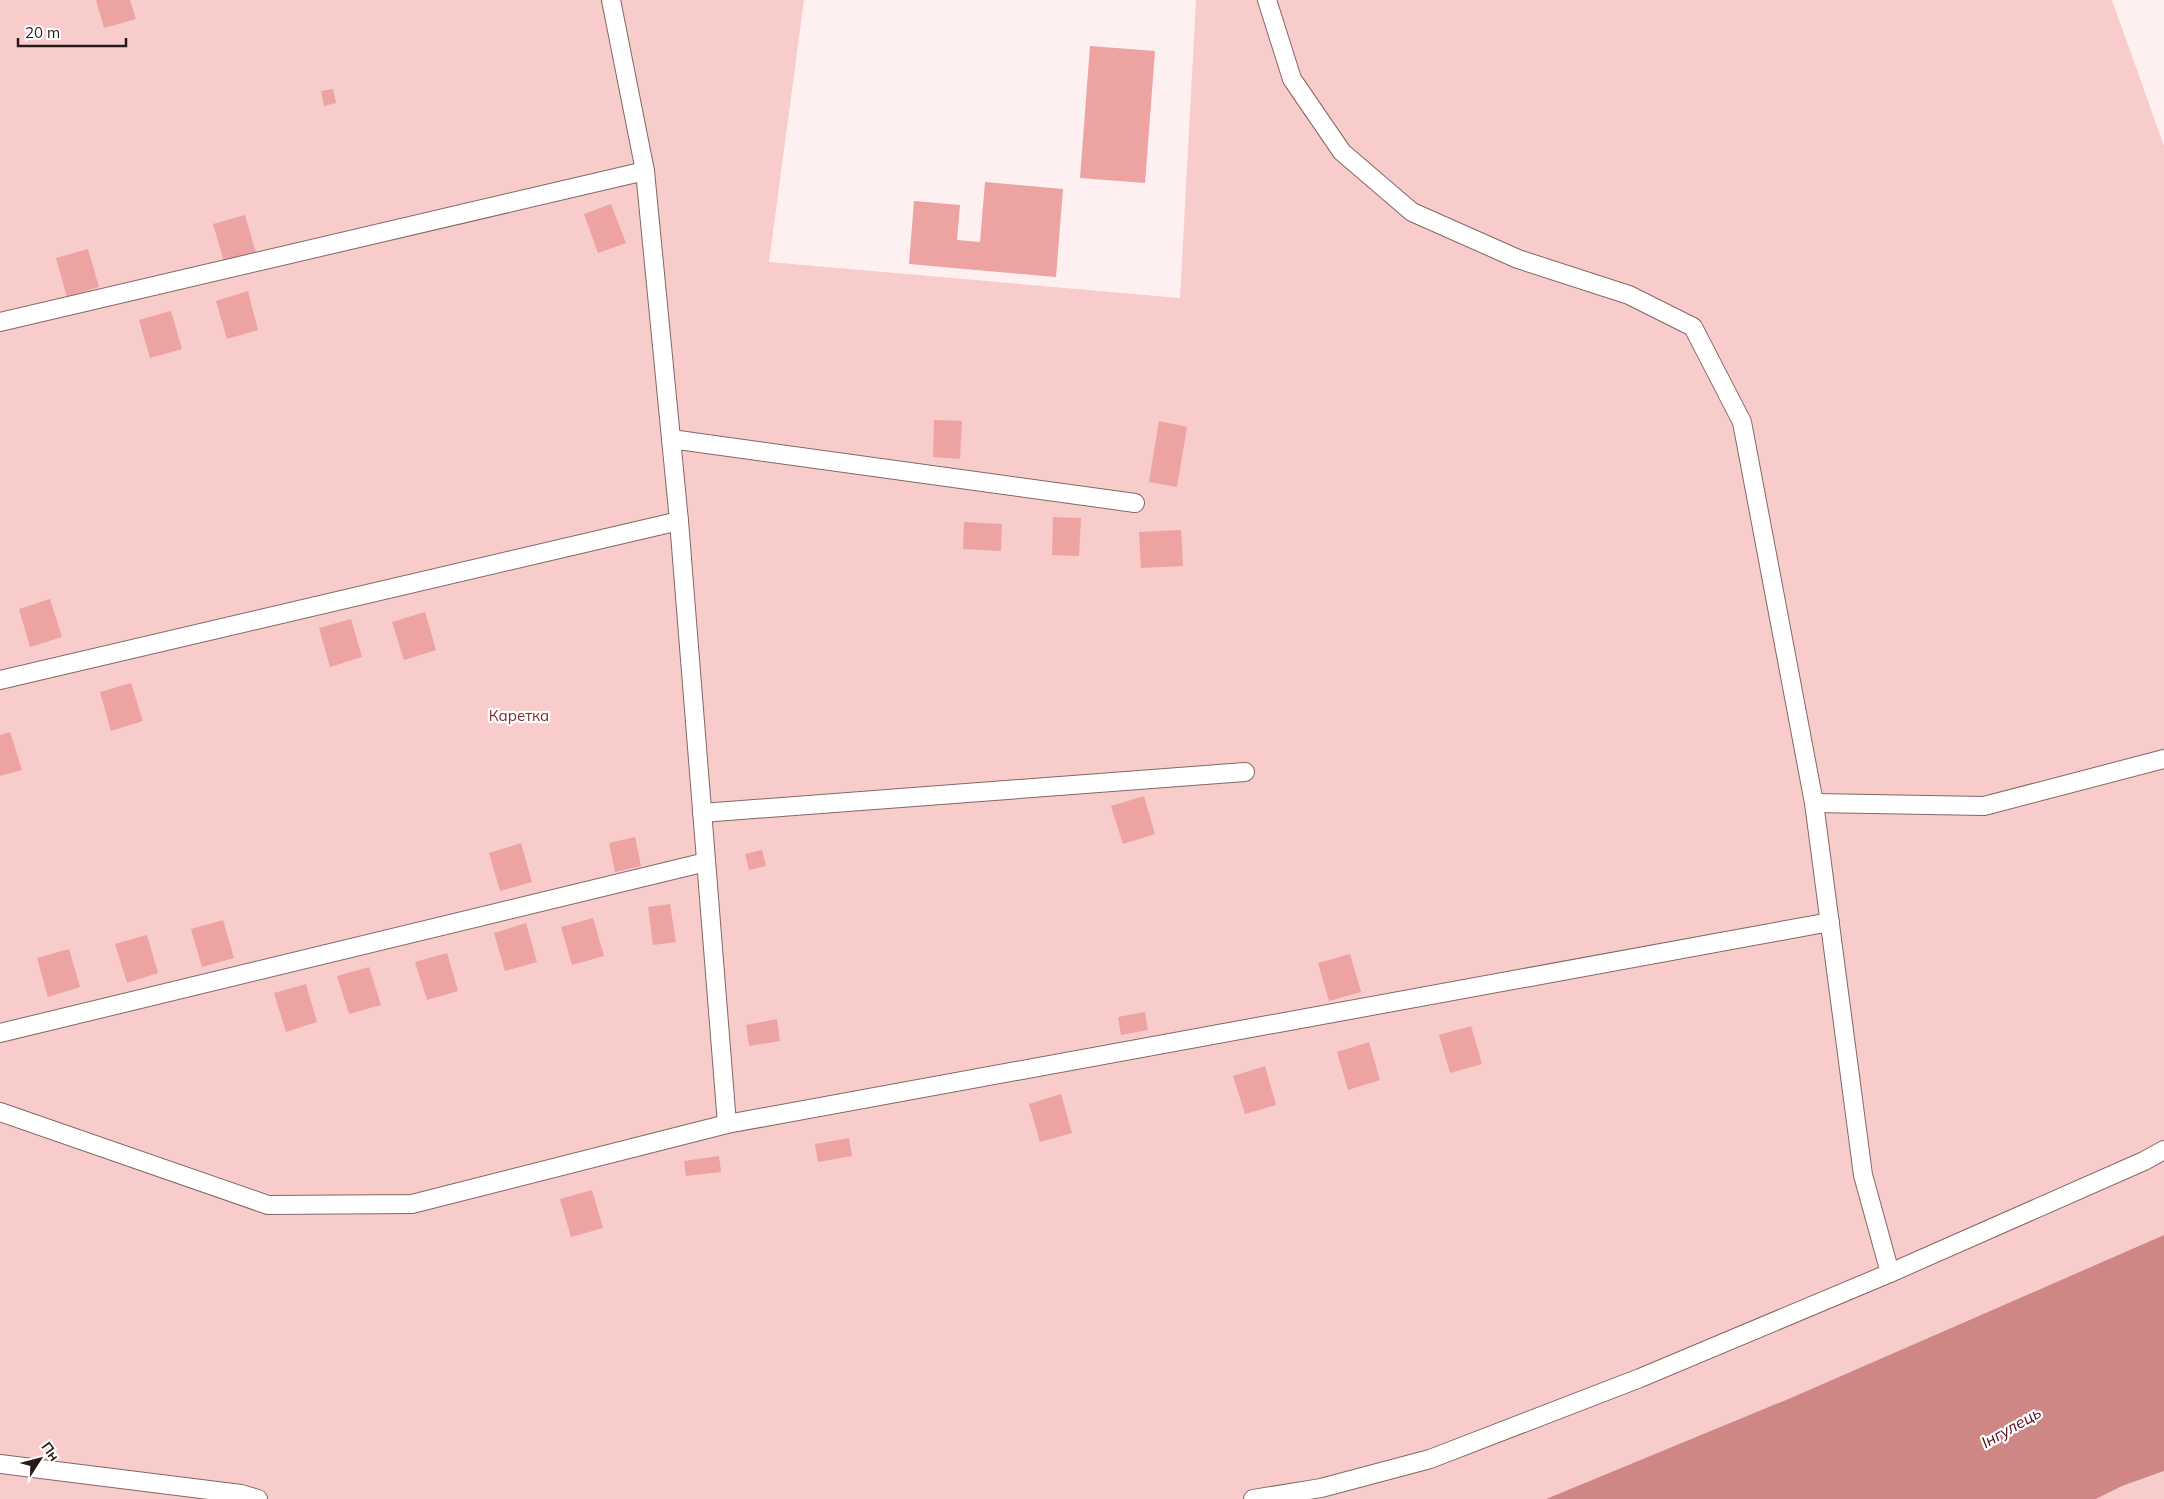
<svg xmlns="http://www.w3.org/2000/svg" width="2164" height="1499" font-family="Mulish,sans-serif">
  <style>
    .green { fill: #f8ccca }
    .water { fill: #ce8785 }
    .building { fill: #eca3a1 }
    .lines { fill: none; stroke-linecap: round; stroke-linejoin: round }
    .service-casing { stroke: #846665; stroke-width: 20 }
    .service { stroke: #fff; stroke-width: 18 }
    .labels { text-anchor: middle; stroke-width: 4.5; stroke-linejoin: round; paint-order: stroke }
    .park-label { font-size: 15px; fill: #802b2f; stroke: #fff }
    .water-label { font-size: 16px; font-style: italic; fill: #590010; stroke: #fff }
  </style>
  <rect width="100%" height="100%" fill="#fef0f0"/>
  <g class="green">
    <path d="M0,0H804L769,262L1180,298L1196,0H2112L2164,146V1235L1793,1397L1546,1499H0Z"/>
    <path d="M2164,1471V1499H2096L2122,1486Z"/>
  </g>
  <path class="water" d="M2164,1235V1471L2122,1486L2096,1499H1546L1793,1397Z"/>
  <g class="building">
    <path d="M96,0H130L136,19L104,28Z"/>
    <path d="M1090,46L1155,51L1145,183L1080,178Z"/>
    <path d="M333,89L336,103L324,106L321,91Z"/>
    <path d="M985,182L1063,189L1056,277L909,264L914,201L960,205L957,240L980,242Z"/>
    <path d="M611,204L626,243L598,253L584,214Z"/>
    <path d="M245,215L256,253L224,262L213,224Z"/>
    <path d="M88,249L99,287L67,297L56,258Z"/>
    <path d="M248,291L258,330L227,339L216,301Z"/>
    <path d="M171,311L182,349L150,358L139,320Z"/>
    <path d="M934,420L962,421L960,459L933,457Z"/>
    <path d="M1159,421L1187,427L1177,487L1149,482Z"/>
    <path d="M1053,517L1081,518L1079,556L1052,555Z"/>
    <path d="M964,522L1002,524L1001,551L963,549Z"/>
    <path d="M1181,530L1183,566L1141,568L1139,532Z"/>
    <path d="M50,599L62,637L30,647L19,609Z"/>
    <path d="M425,612L436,650L404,660L392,622Z"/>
    <path d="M351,619L362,657L330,667L319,628Z"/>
    <path d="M131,683L143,721L111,731L100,692Z"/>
    <path d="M10,732L22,770L0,776V735Z"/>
    <path d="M1144,796L1155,834L1123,844L1111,806Z"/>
    <path d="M635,837L641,866L615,872L609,843Z"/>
    <path d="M521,843L532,882L500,891L489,853Z"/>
    <path d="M762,850L766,866L749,870L745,854Z"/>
    <path d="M670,904L676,942L653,945L648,907Z"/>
    <path d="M593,918L604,956L572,965L561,927Z"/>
    <path d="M223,920L234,958L202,967L191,929Z"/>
    <path d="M526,923L537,962L505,971L494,933Z"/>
    <path d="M147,935L158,973L127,983L115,944Z"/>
    <path d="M69,949L80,987L48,997L37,958Z"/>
    <path d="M447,953L458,991L427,1000L415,962Z"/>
    <path d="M1350,954L1361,992L1329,1001L1318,963Z"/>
    <path d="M369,967L381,1005L349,1014L337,976Z"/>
    <path d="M306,984L317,1022L286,1032L274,993Z"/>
    <path d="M1145,1012L1148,1030L1121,1035L1118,1017Z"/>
    <path d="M777,1019L780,1041L749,1046L746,1025Z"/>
    <path d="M1471,1026L1482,1064L1450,1073L1439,1035Z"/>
    <path d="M1369,1042L1380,1080L1348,1090L1337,1052Z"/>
    <path d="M1265,1066L1276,1105L1245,1114L1233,1076Z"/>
    <path d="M1061,1094L1072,1133L1040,1142L1029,1104Z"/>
    <path d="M849,1138L852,1156L818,1162L815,1144Z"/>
    <path d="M719,1156L721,1172L686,1176L684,1161Z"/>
    <path d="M592,1190L603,1228L571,1237L560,1199Z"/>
  </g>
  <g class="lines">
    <g class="service-casing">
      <g id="service">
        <path d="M1267,0L1292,79L1342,152L1412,212L1518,259L1629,295L1693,327L1742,422L1814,803L1863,1175L1890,1273"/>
        <path d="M0,322L645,171"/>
        <path d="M671,439L1135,503"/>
        <path d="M0,680L679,521"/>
        <path d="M1814,803L1984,806L2164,759"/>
        <path d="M702,813L1245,772"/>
        <path d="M0,1033L706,862"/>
        <path d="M0,1112L268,1205L412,1204L727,1124L679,521L645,171L611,0"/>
        <path d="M727,1124L1830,922"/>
        <path d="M0,1464L241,1494L258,1499"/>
        <path d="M1253,1499L1321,1488L1430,1459L1640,1378L1890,1273L2144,1161L2164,1150"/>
      </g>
    </g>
    <use href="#service" class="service"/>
  </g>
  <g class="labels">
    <g class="park-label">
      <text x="519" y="721">Каретка</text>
    </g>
    <g class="water-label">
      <text transform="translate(2011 1427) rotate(-30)" y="6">Інгулець</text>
    </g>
  </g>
  <g transform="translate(40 1459) rotate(54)" stroke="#ffffff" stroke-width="4" paint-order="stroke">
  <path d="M0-4L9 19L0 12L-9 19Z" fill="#261a1a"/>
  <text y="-8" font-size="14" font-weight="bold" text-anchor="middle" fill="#261a1a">Пн</text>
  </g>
  <path d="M18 38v8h108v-8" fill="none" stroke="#261a1a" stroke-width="2.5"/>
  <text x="25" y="38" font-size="15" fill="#261a1a" stroke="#ffffff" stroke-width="4" paint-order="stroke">20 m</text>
</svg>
